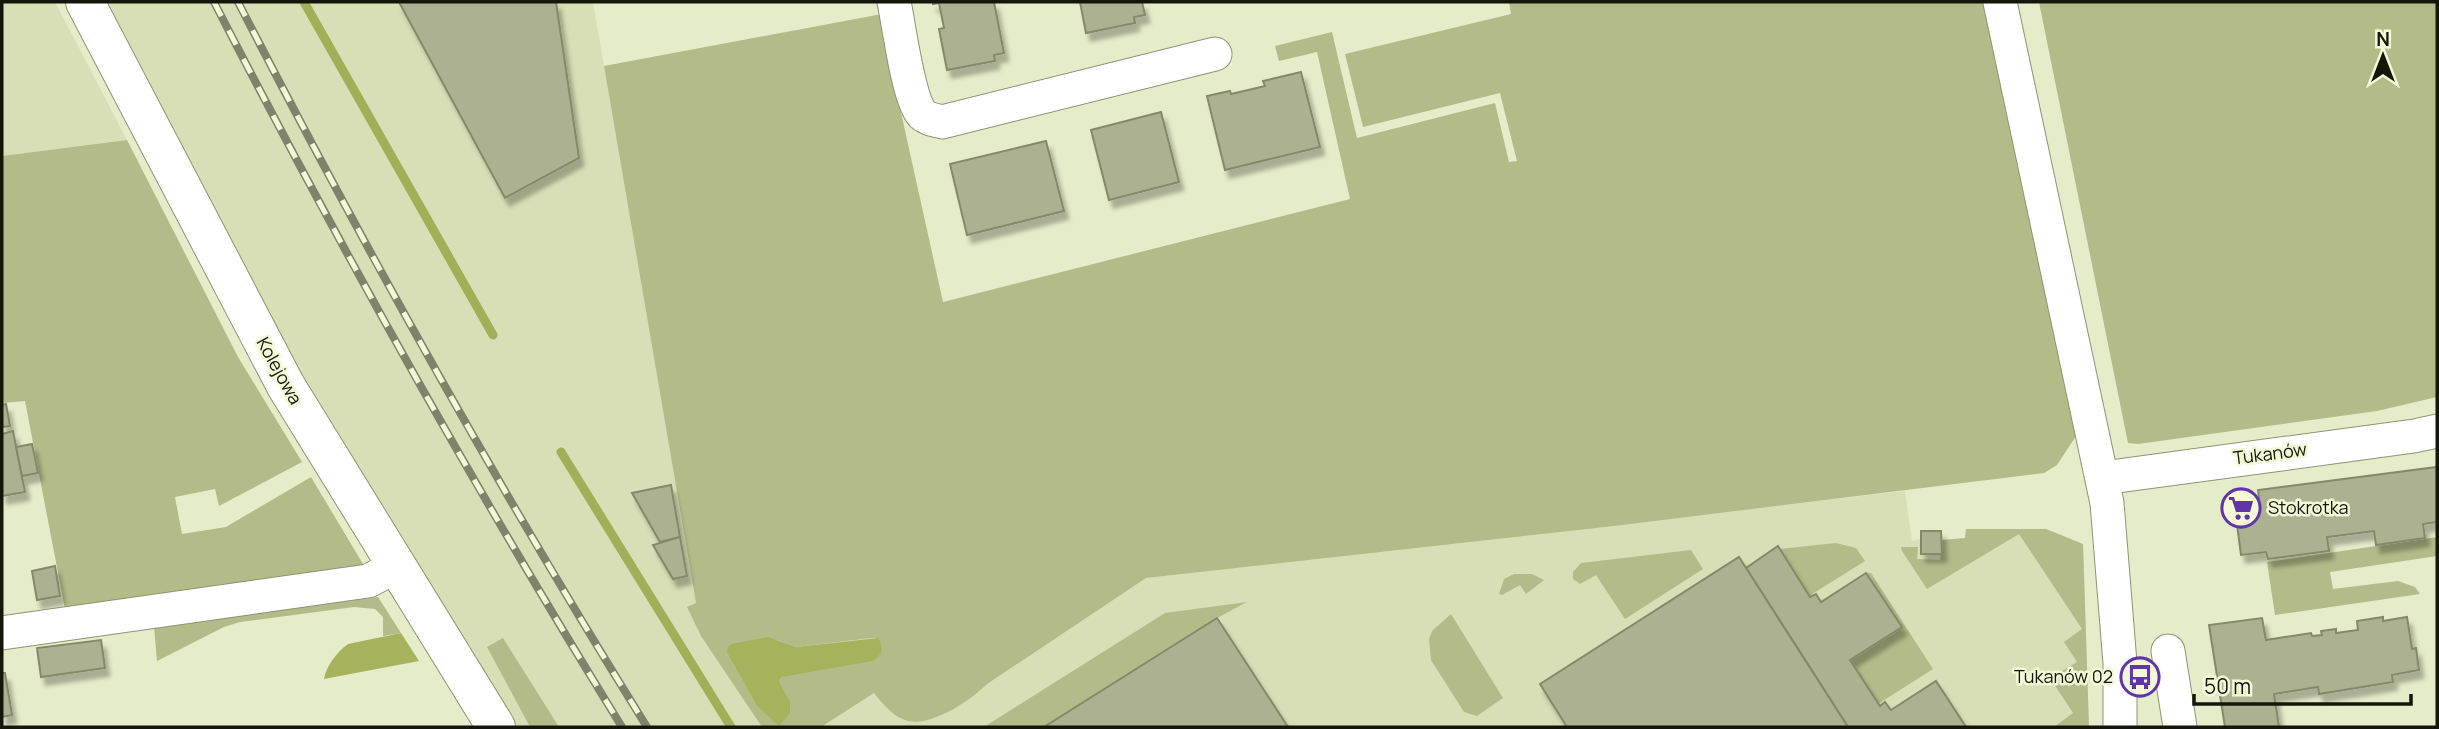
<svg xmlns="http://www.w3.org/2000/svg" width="2439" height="729" font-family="Manrope,sans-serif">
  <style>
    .built { fill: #d8dfb6 }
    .green { fill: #b3bb88; fill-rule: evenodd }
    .forest { fill: #a7b35c }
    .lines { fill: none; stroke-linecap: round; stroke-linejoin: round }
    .stream { stroke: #a3af58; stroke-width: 9 }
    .building { fill: #acb291; stroke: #84896a; stroke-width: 2; filter: url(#shadow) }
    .minor-casing { stroke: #8e9474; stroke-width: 35 }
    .tertiary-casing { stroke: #8e9474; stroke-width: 40 }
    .minor { stroke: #fff; stroke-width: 33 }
    .tertiary { stroke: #fff; stroke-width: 38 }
    .rail-casing { stroke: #7e836b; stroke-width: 8 }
    .rail { stroke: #f3f9d6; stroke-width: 5; stroke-dasharray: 16; stroke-linecap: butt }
    .labels { text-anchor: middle; stroke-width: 5; stroke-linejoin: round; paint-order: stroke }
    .street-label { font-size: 18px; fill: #14160a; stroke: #f3f9d6 }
    .poi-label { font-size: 18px; fill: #14160a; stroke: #f3f9d6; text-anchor: start }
  </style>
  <defs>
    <filter id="shadow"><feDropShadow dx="4.5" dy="8" stdDeviation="2" flood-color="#0004"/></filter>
  </defs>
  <rect width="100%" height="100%" fill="#e5ecc9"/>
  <g class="built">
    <path d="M2,2H55L127,140L2,156Z"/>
    <path d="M104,2H593L696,603L688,607L1146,578L1905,491L1912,541L1921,539V531H1941L1942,540L1965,538L1966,529H2046L2083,544L2089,727H515L333,434Z"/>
  </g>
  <g class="green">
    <path d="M1509,2H1983L2074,421L2076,436L2057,465L2044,473L1614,526L1146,578L987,684C976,695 965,702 952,710C914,729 900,726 874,693L821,727H762L701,636L687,607L696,603L604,66L882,14L900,108L943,302L1350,199L1317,52L1279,61L1275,46L1332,32L1357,138L1495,103L1509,162L1517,161L1500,93L1363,127L1345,54L1511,14ZM871,638H878L782,677L779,681L790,701L757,706L727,653L777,640L796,647Z"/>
    <path d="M2039,2H2437V397L2377,411L2138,444L2128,443Z"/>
    <path d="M127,140L238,357L302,462L219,506L215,489L175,497L182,534L226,527L311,477L363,564L356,571L65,609L25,401L2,403V156Z"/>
    <path d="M1966,529H2046L2083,544L2089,727H2054L2073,713L2050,678L2077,662L2064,642L2082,629L2019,534L1927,589L1902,551L1901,547H1918L1917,559L1940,560L1942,540L1965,538Z"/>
    <path d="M2437,537V556L2330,572L2333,589L2398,581L2415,587L2420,594L2275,615L2267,562Z"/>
    <path d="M1836,543L1856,548L1865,561L1809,596L1779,549Z"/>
    <path d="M1691,550L1703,569L1625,619L1596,575L1580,584L1573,579V572L1581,563Z"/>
    <path d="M1866,573H1871L1933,669L1878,704L1850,660L1902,627Z"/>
    <path d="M1514,574H1532L1544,580L1526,594L1520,585L1502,595L1499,594L1504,579Z"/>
    <path d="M378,597L401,633L383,636V617L375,609L354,607L240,622L224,627L157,661L154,627Z"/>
    <path d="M1247,602L1217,618L1044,727H984L1165,613Z"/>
    <path d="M1451,614L1503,698L1477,716L1464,712L1431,660L1429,639L1432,631Z"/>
    <path d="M503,638L559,727H530L487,647Z"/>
  </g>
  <g class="forest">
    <path d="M401,633L419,661L324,679C326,666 337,652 348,644Z"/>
    <path d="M768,637L796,647L878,638C885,649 882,655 872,661L782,677L779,681L790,701V713L779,726L757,706L727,653L728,647L731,644Z"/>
  </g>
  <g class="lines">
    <g class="stream">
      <path d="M304,2L493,335"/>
      <path d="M561,452L731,727"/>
    </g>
  </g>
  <g class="building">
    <path d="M399,2H556L579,158L505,198Z"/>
    <path d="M933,2H994L1004,53L994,55L995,61L947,70L939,29L944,28L939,3L933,4Z"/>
    <path d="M1080,2H1142L1145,15L1134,17L1135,23L1086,33Z"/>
    <path d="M1301,72L1320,147L1225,170L1207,96L1230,91L1231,94L1261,87L1265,86L1263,81Z"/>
    <path d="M1161,112L1179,182L1109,200L1091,130Z"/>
    <path d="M1046,141L1064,211L967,235L950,164Z"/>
    <path d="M6,404L10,426L2,427V405Z"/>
    <path d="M13,431L25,492L2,496V434Z"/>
    <path d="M32,444L38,473L22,476L16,447Z"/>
    <path d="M2437,467V522L2423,524L2425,538L2376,545L2374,531L2327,537L2329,551L2268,559L2266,552L2241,555L2234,501L2259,498L2258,490Z"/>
    <path d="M671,485L680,537L660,542L632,493Z"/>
    <path d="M1921,531H1941L1942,554H1921Z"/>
    <path d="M680,537L687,576L673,579L653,545Z"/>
    <path d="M1778,546L1810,597L1816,594L1821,602L1866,573L1902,627L1850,660L1880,706L1885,702L1891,710L1936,681L1966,727H1848L1746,568Z"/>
    <path d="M1739,557L1848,727H1567L1540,684Z"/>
    <path d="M55,566L60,596L37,600L32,571Z"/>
    <path d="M2383,617V621L2407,617L2412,649L2416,648L2419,670L2392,675L2393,682L2319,694L2318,687L2274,694L2279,727H2225L2209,625L2262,618L2266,640L2311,633L2312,636L2322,635L2321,631L2336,629V633L2358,630L2357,621Z"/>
    <path d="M1217,618L1288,727H1044Z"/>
    <path d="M101,640L105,668L41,677L37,648Z"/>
    <path d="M2,673H5L12,715L2,717Z"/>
  </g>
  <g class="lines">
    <g class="minor-casing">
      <g id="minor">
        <path d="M894,2C899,25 908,98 922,114C927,119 935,120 942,122L1215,54"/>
        <path d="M2000,2L2107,503L2120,663V727"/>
        <path d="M2103,478L2414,436L2437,431"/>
        <path d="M2,633L368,581L397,566"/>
        <path d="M2168,651L2180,727"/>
      </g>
    </g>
    <g class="tertiary-casing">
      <path id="tertiary" d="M85,2L286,386L496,727"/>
    </g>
    <use href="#minor" class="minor"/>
    <use href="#tertiary" class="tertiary"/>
    <g class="rail-casing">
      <g id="rail">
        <path d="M214,2C341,249 476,491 622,727"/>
        <path d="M238,2C365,249 500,491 647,727"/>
      </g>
    </g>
    <use href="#rail" class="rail"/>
  </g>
  <defs>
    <g id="supermarket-ring" transform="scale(2.0125)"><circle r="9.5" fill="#f3f9d6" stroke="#6134ac" stroke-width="1.5"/><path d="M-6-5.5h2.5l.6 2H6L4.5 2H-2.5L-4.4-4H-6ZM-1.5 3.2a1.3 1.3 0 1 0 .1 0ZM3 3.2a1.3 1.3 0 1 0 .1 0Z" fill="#6134ac"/></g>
    <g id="bus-ring" transform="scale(2.0125)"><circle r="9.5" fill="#f3f9d6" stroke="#6134ac" stroke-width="1.5"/><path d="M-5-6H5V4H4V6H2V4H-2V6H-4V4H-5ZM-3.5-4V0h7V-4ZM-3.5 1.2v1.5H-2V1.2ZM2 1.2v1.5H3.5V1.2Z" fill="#6134ac"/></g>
  </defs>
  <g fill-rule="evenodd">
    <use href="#supermarket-ring" x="2241" y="508"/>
    <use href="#bus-ring" x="2140" y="677"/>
  </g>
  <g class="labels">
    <g class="street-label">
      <text transform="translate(279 371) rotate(61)" y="6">Kolejowa</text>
      <text transform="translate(2270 454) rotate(-7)" y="6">Tukanów</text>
    </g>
    <g class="poi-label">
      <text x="2268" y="514">Stokrotka</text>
      <text x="2113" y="683" text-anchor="end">Tukanów 02</text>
    </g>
  </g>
  <rect width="2439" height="729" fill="none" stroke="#14160a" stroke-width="7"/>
  <g transform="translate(2383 56)" stroke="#f3f9d6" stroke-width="5" paint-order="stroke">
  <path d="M0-5L12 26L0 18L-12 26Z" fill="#14160a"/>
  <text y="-10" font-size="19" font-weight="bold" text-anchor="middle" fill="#14160a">N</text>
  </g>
  <path d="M2194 694v10h217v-10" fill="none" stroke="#14160a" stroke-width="3.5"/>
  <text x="2204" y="694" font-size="21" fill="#14160a" stroke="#f3f9d6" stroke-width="5" paint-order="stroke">50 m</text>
</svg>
